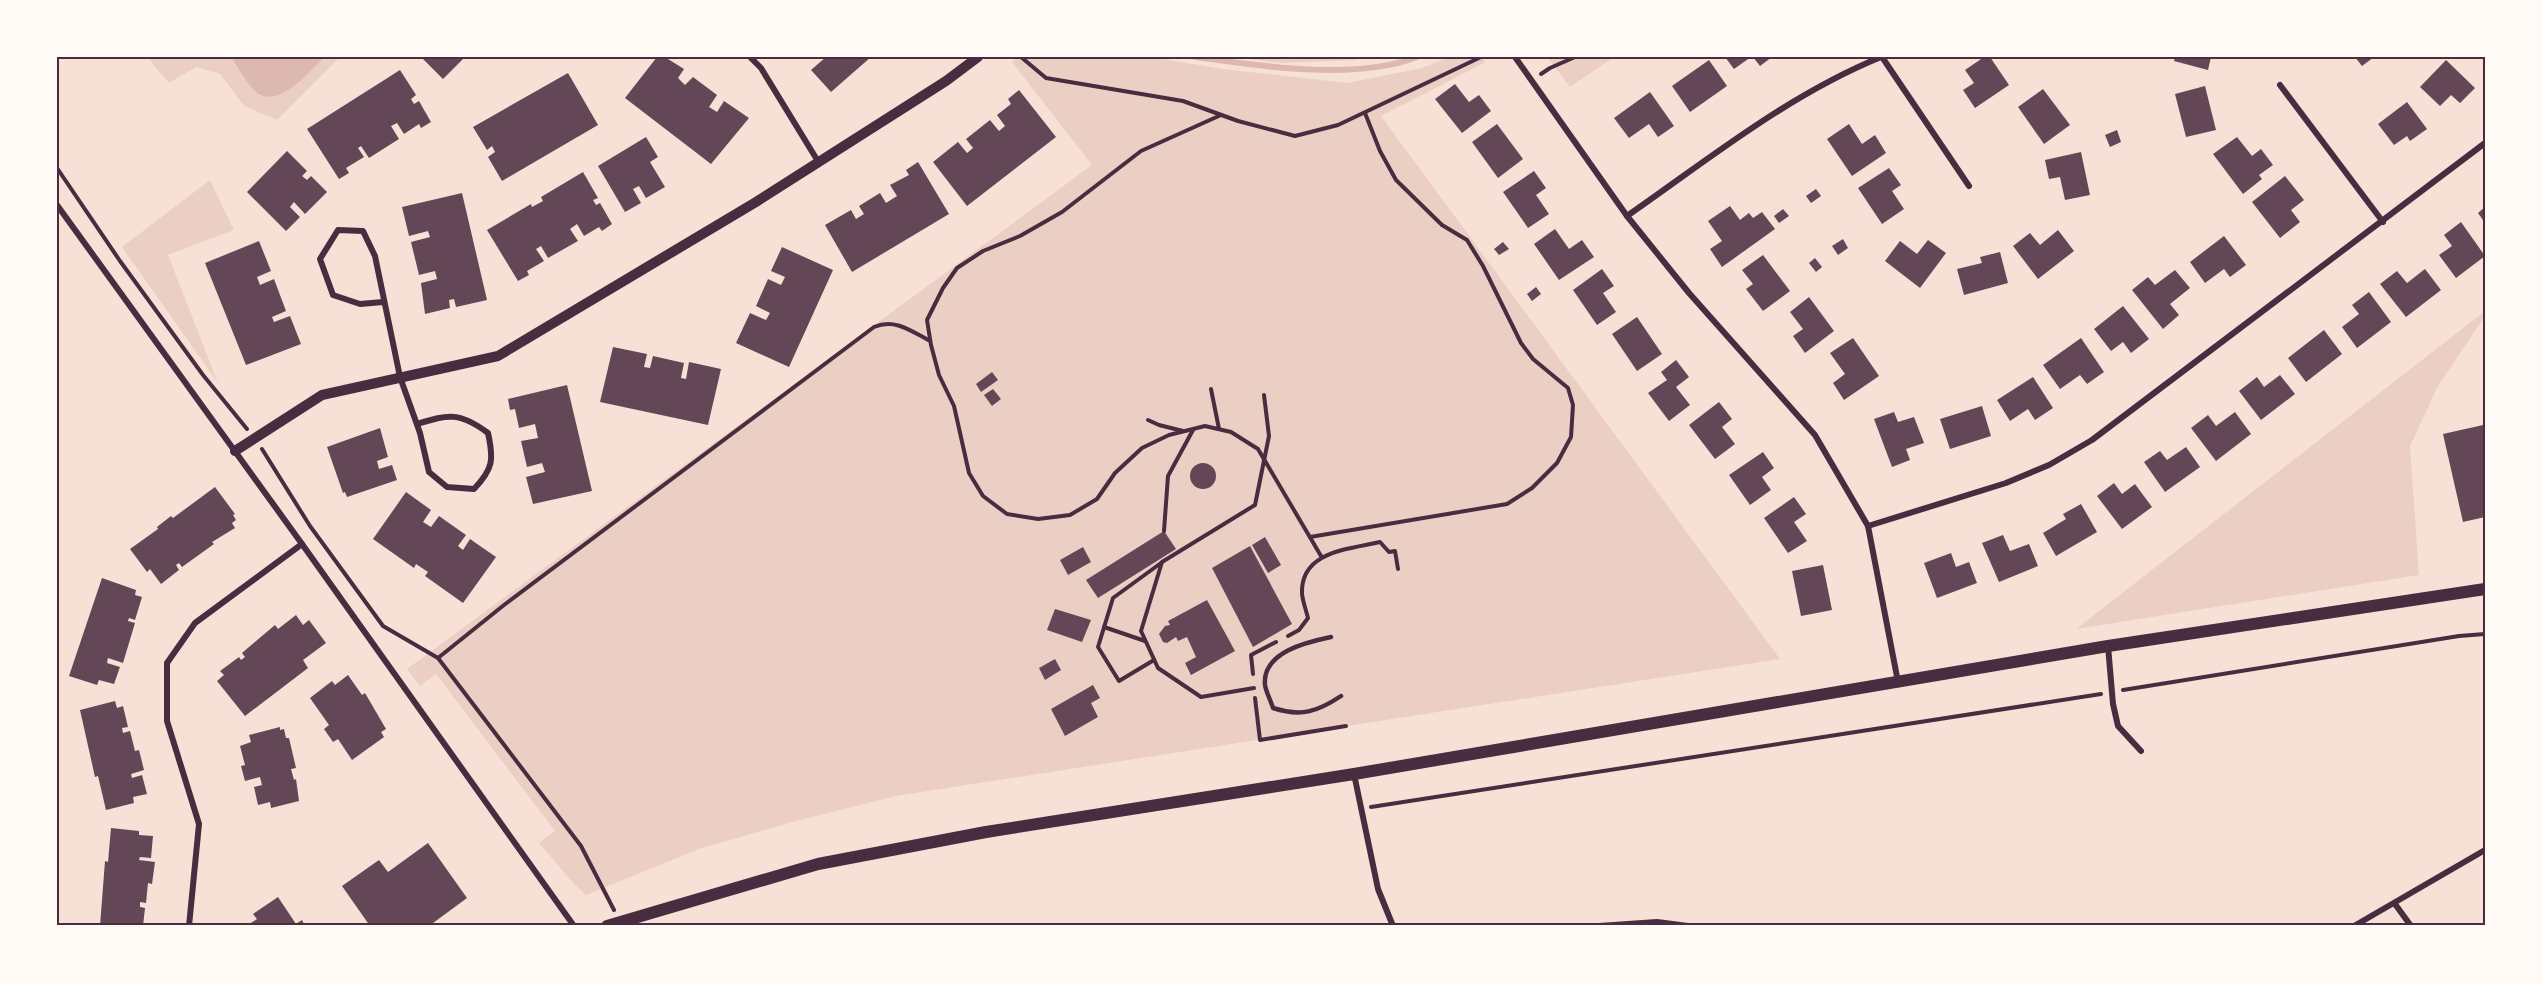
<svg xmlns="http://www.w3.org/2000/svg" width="2542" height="983" font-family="Spectral,serif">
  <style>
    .green { fill: #ebcfc5 }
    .water { fill: #dcb8b0 }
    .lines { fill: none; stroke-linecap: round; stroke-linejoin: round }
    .stream { stroke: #dcb8b0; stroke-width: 6 }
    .building { fill: #644757 }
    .path { stroke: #4a2c40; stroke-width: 4 }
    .service { stroke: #4a2c40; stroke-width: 4.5 }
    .minor { stroke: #4a2c40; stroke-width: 6 }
    .tertiary { stroke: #4a2c40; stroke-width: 10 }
    .secondary { stroke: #4a2c40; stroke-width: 12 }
    .neatline { fill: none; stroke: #4a2c40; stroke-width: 2 }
  </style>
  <rect width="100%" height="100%" fill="#f7e1d7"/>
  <g class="green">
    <path d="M147,57H340L277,120L244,106L220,74L196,67L169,83Z"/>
    <path d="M1016,57H1152L1223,69L1347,83L1422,68L1449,57H1482L1486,62L1381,116L1780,659L896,796L792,822L699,849L586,895L573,883L539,843L555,831L436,674L420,686L407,669L1092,165L1012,62Z"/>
    <path d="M1233,57H1357L1358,60L1281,63Z"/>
    <path d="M1547,57H1614L1570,87Z"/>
    <path d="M210,180L234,230L168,255L218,383L122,247Z"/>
    <path d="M2485,311V316L2438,386L2410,446L2419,575L2076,629Z"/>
  </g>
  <path class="water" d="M231,57H324C310,72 277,110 256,92C246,83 239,68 231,57Z"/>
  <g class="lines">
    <path class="stream" d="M1195,57C1260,66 1355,81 1417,57"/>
  </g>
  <g class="building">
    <path d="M421,57H465L443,79Z"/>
    <path d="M657,57H669L668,59L684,69L678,78L685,85L693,77L717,95L709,107L717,112L724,101L749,118L711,164L625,98Z"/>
    <path d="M826,57H871L831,92L811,70Z"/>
    <path d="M1725,57H1751L1734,69Z"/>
    <path d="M1753,57H1772L1760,66Z"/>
    <path d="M1984,57H1990L2009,85L1975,108L1963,90L1974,83L1965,70Z"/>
    <path d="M2175,57H2211L2208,70L2174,61Z"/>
    <path d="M2355,57H2374L2362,66Z"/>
    <path d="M1709,60L1727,86L1690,112L1672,86Z"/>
    <path d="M2446,60L2475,88L2460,103L2451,95L2440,106L2420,87Z"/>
    <path d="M400,70L416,95L411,99L414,104L419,101L431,122L421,128L419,124L404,134L397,123L391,126L399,139L369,158L361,146L358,148L364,157L346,168L349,173L339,179L307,129Z"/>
    <path d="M568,73L598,125L502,181L488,157L495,152L492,146L487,150L473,127Z"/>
    <path d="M1455,84L1469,102L1479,95L1491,111L1462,133L1435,99Z"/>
    <path d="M2205,86L2216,130L2186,137L2175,94Z"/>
    <path d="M2043,89L2070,125L2044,144L2018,107Z"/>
    <path d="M1019,90L1056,137L967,206L933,162L958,142L967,153L973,148L966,139L990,120L999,131L1005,126L997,115L1011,104L1008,99Z"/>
    <path d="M1650,92L1674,126L1658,137L1649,124L1629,138L1614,118Z"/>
    <path d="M2407,102L2427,129L2410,141L2407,136L2394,145L2378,124Z"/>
    <path d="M1497,124L1523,159L1498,178L1472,142Z"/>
    <path d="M1849,124L1862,144L1875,135L1886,153L1852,176L1827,139Z"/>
    <path d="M2117,130L2121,142L2110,147L2105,135Z"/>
    <path d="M646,137L658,157L650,162L665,187L646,198L639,186L633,189L641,203L625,212L598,166Z"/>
    <path d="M2237,137L2252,156L2261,149L2273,165L2259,175L2262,179L2243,194L2213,154Z"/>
    <path d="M287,151L307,171L302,176L307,180L311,176L327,192L305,214L294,202L290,207L300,217L286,231L247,192Z"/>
    <path d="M2081,152L2090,195L2065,200L2060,177L2049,179L2045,160Z"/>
    <path d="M918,162L949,214L852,272L825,225L851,210L856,219L864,214L859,206L880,193L886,203L897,196L890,185L909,175L906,170Z"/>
    <path d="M1889,168L1901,185L1892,191L1904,209L1882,224L1858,188Z"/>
    <path d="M1534,171L1546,188L1536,195L1549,214L1528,228L1503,192Z"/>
    <path d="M583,172L598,198L593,200L596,205L600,203L612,224L602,231L599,227L584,236L577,224L570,229L578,241L548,258L541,246L536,249L544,261L527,271L529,275L518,281L487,230L531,204L532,207L543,201L541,197Z"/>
    <path d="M2285,176L2304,200L2291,210L2300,222L2280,238L2252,202Z"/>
    <path d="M1816,189L1821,196L1811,203L1806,196Z"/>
    <path d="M462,193L487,300L456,307L454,299L449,300L450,308L425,314L421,283L437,279L435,271L419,275L411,242L430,237L428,231L409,236L402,207Z"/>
    <path d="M1730,206L1740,220L1749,213L1753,218L1762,212L1775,229L1722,267L1710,249L1722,241L1708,221Z"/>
    <path d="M2485,207V223L2478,213Z"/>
    <path d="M1783,209L1789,216L1779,223L1774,216Z"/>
    <path d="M2461,222L2485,256L2456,278L2439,255L2452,246L2444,235Z"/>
    <path d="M1555,229L1569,249L1582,240L1594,257L1559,280L1534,244Z"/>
    <path d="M2058,230L2074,251L2038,279L2013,246L2030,233L2040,245Z"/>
    <path d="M2224,236L2246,265L2230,277L2224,269L2205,283L2190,262Z"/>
    <path d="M1843,239L1848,248L1838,255L1832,246Z"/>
    <path d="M1928,240L1946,253L1920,288L1885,261L1900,241L1917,254Z"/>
    <path d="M259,241L271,271L257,277L260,285L274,279L286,311L272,317L274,322L290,316L301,344L246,365L205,263Z"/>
    <path d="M1503,242L1509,249L1499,255L1494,249Z"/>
    <path d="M782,247L833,270L789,367L736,343L750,313L766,320L770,313L756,306L768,279L781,285L785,277L771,271Z"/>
    <path d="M2000,252L2008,283L1964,295L1957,269L1982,263L1980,257Z"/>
    <path d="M1763,255L1790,291L1763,311L1746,289L1753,284L1742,270Z"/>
    <path d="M1815,258L1822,267L1816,272L1809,263Z"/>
    <path d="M1602,269L1614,286L1603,293L1616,312L1597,325L1573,290Z"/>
    <path d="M2425,269L2441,290L2406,317L2380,284L2397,271L2407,283Z"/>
    <path d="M2175,270L2190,288L2170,304L2179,315L2163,329L2132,290L2148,277L2155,285Z"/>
    <path d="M1536,287L1541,294L1532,301L1527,294Z"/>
    <path d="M2369,292L2391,322L2357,348L2342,327L2359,314L2352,305Z"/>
    <path d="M1809,297L1834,331L1805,353L1793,336L1803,329L1790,312Z"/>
    <path d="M2123,306L2149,339L2131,353L2123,342L2111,351L2094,329Z"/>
    <path d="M1637,317L1662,354L1637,371L1612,334Z"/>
    <path d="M2324,330L2342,354L2306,382L2288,358Z"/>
    <path d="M1853,338L1879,376L1844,400L1833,383L1845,374L1830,353Z"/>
    <path d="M2081,338L2104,372L2087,384L2080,375L2060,389L2043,365Z"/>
    <path d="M613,347L647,354L644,367L650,368L653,356L684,363L681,378L686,379L689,362L721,369L708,425L600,402Z"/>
    <path d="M1676,360L1689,377L1676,387L1690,405L1669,421L1648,393L1667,380L1661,372Z"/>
    <path d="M992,372L998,380L981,392L976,384Z"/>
    <path d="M2280,375L2295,394L2261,420L2239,391L2257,377L2264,387Z"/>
    <path d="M2033,377L2053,408L2035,420L2028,409L2010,421L1997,400Z"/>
    <path d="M567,385L592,491L533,504L526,477L545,472L542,463L527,467L521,441L538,438L535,424L519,428L515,409L510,410L508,399Z"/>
    <path d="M993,389L1001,399L992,406L984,395Z"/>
    <path d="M1719,402L1732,419L1722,427L1735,444L1715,459L1689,425Z"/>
    <path d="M1982,406L1991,436L1950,449L1940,419Z"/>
    <path d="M1894,412L1898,422L1914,417L1924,443L1906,449L1910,460L1892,467L1874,419Z"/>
    <path d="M2235,412L2251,434L2216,461L2191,428L2208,415L2216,426Z"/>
    <path d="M2483,425L2485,436V517L2463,522L2443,434Z"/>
    <path d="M380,428L388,457L377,461L379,469L392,465L397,480L347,497L345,492L343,493L327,447Z"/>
    <path d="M2186,447L2200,467L2165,492L2144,462L2160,451L2167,460Z"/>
    <path d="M1763,452L1774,468L1762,477L1771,490L1750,505L1729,475Z"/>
    <circle cx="1203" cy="476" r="13"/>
    <path d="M2114,483L2122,494L2135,484L2152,507L2122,529L2097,496Z"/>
    <path d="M215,487L235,514L233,515L236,520L232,523L235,528L212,542L214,544L182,567L179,563L176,565L179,570L161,584L150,569L147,572L130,549L158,529L157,527L171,516L173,518Z"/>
    <path d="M406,492L431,510L423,522L431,527L439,516L466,535L458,546L463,550L470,539L496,557L463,603L425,576L428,572L416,564L414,568L373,539Z"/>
    <path d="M1794,497L1806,514L1794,522L1807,541L1788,553L1764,518Z"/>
    <path d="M2081,504L2097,532L2056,556L2043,533L2066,519L2063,514Z"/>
    <path d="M1164,531L1176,549L1098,598L1086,580Z"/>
    <path d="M2003,535L2010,551L2029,544L2038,566L1999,582L1982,543Z"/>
    <path d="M1265,537L1281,565L1268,573L1252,545Z"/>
    <path d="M1250,546L1292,624L1253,647L1212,568Z"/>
    <path d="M1083,547L1091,562L1068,575L1060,560Z"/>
    <path d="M1951,553L1956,567L1969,562L1977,583L1937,598L1924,563Z"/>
    <path d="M1823,565L1832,610L1801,616L1792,571Z"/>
    <path d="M102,578L136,590L135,595L142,597L135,620L129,618L128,621L135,623L123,663L108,658L107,663L120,667L114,684L99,680L97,685L69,676Z"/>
    <path d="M1207,600L1235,651L1191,675L1185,663L1196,657L1187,637L1178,641L1176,637L1167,643L1163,642L1159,634L1165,626L1170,625L1168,621Z"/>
    <path d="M1055,609L1091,620L1082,642L1047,630Z"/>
    <path d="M296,615L303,625L309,620L326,643L303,660L308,668L245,716L217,681L224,675L220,671L239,657L241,660L245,657L242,653L275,625L278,629Z"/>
    <path d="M1055,659L1061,670L1045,680L1039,668Z"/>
    <path d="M348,675L362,695L365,693L386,729L381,732L384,737L352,760L338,739L333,742L324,729L329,725L310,698L332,681L335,685Z"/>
    <path d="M1093,685L1100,698L1091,703L1098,717L1065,736L1051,709Z"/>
    <path d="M115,701L117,708L123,706L128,727L122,728L123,733L130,731L135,751L139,750L144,770L131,774L132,778L142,775L147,794L133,797L134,803L106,810L98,776L95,777L80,710Z"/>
    <path d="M280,727V730L284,729L286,738H289L296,768L291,769L294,780L296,779L299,801L271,808L270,802L258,805L254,787L262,785L260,777L245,781L241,766L245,765L240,746L251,742L249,735Z"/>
    <path d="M111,828L139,831V835L153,836L151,858L140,857L139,860L155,862L152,884L148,883L146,903L140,902V907L145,908L143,926H100L105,861L108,862Z"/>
    <path d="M428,843L467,898L429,926H370L342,886L379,860L388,872Z"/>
    <path d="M278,897L296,924L302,920L305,926H246L257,919L253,914Z"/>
  </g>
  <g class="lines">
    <g class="path">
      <path d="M1021,57L1046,78L1183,101L1238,121L1295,136L1338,125L1481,57"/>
      <path d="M1541,74L1550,68L1575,57"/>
      <path d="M1221,115L1141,151L1062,212L1020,236L983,251L957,268L943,288L927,320L931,345L939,375L954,406L969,473L983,496L1007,514L1038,519L1070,515L1097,499L1115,473L1142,448L1169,435L1205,426L1231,432L1258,449L1321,556"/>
      <path d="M57,168L120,261L203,375L247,429"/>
      <path d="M1211,389L1219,429"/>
      <path d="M1148,420L1159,425L1183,431"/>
      <path d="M262,449L310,526L383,626L438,658L581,846L614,910"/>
      <path d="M1164,531L1168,476L1193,430"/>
      <path d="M1310,537L1507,504L1532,488L1557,463L1571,437L1573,405L1568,388L1533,359L1521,343L1483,266L1467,240L1442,225L1396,180L1380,151L1365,113"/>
      <path d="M1104,627L1145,641"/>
      <path d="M1288,636L1299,630L1308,618C1306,610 1303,602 1302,594C1300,551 1350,549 1380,542L1389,552L1395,551L1398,569"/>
      <path d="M438,658L504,605L874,327C895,318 911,331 930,341"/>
      <path d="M1154,660L1119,681L1098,647L1113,598L1161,563"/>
      <path d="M1253,674L1251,655L1276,642"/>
      <path d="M1254,688L1201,697L1158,668L1141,631L1162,562L1255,505L1269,436L1264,395"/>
      <path d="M2123,690L2459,636L2485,634"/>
      <path d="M1255,698L1260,740L1346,726"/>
      <path d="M1371,807L2101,694"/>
    </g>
    <path class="service" d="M1331,637C1307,642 1262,652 1265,685C1266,692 1271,701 1273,708C1301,717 1317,712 1341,696"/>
    <g class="minor">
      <path d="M750,57L761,68L819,163"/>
      <path d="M1515,57L1627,216L1689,293L1815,435L1868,526L1898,682"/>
      <path d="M1882,57L1969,186"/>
      <path d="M2280,85L2383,222"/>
      <path d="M57,205L302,544L574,926"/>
      <path d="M1627,216C1709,159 1788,95 1881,57"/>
      <path d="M383,302L360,304L333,295L320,259L338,230L363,231L375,256L400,377L420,433L429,472L447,487L474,489C493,469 494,460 488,433C460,412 449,414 417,424"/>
      <path d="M1868,526L2006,483L2049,465L2092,440L2485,143"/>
      <path d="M2108,646L2113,704L2118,726L2141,751"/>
      <path d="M1354,774L1378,889L1393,926"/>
      <path d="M2395,904L2411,926"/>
      <path d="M189,926L199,824L167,721V663L195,623L302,544"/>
      <path d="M1599,926L1657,922L1688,926"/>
      <path d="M2354,926L2485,850"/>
    </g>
    <path class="tertiary" d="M235,451L322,395L498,356L756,202L946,81L978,57"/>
    <path class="secondary" d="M607,926L818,864L986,832L1354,774L2108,646L2485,589"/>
  </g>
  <rect width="2542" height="983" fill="none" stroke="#fffaf5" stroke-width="117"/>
  <rect x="58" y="58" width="2426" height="866" class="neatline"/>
</svg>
